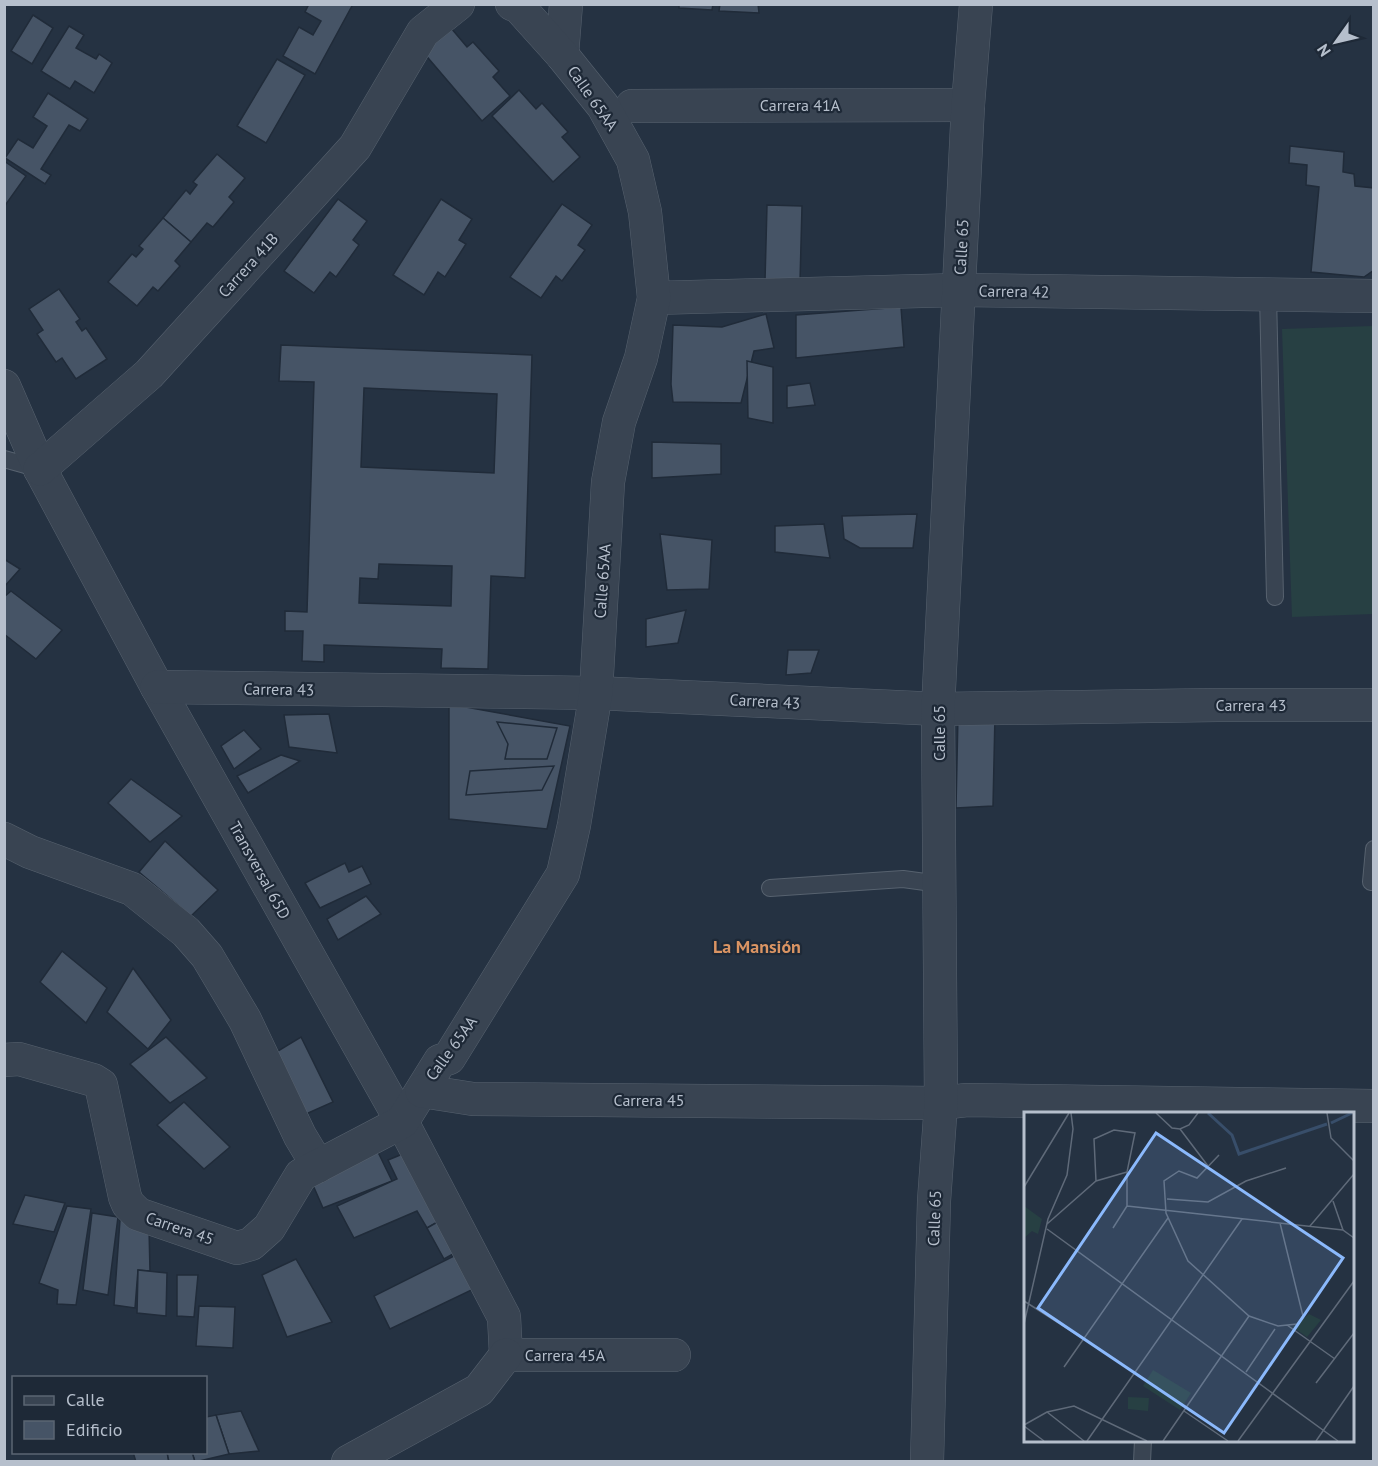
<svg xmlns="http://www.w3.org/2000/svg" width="1378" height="1466" font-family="'PT Sans',sans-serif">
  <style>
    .grass { fill: #274043 }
    .building { fill: #465466; stroke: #202b39; stroke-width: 1.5; fill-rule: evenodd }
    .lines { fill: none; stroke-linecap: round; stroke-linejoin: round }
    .service-casing { stroke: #57626f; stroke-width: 18 }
    .minor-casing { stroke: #57626f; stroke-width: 34 }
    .service { stroke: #394452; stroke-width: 16 }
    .minor { stroke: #394452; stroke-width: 33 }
    .labels { text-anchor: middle; stroke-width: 4.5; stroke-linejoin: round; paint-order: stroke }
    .street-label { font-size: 16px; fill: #b6bfcc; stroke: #1e2937 }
    .neighbourhood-label { font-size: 18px; font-weight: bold; fill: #da9463; stroke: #1e2937 }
    .inset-river { fill: none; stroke: #384e6a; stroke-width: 3 }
    .inset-road { fill: none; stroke: #5f6a79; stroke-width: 1.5 }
    .view { fill: #8bb9fc; fill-opacity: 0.15; stroke: #8bb9fc; stroke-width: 3 }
    .inset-edge { fill: none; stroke: #b6bfcc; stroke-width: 3 }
  </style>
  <rect width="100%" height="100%" fill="#253242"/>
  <path class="grass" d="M1373,326V614L1292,617L1282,329Z"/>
  <g class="building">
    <path d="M309,4H353L315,74L283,56L299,27L313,35L321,21L305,12Z"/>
    <path d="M679,4H713L712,10L679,8Z"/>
    <path d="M720,4H758L759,13L719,11Z"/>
    <path d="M33,15L53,28L32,64L11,51Z"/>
    <path d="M69,26L84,35L76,48L96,59L99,54L112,63L94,93L75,81L70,89L41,71Z"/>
    <path d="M451,28L467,47L473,42L499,71L493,77L510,96L482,121L423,52Z"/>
    <path d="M277,59L305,75L266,143L237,126Z"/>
    <path d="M519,90L536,109L542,103L568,132L562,137L580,157L553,182L492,116Z"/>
    <path d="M48,93L88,119L80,131L69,125L41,169L51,175L45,184L5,158L18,139L33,148L47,126L33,117Z"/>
    <path d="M1290,146L1344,152L1343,172L1354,174L1355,186L1374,188V270L1364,277L1311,272L1319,187L1306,185L1307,165L1289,163Z"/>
    <path d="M217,154L245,178L229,197L234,202L213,227L207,223L191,242L163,218L186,190L190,194L197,185L193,182Z"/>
    <path d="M4,161L26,176L4,207Z"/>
    <path d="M338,199L367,221L353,240L359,245L336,277L330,272L314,293L284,271Z"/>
    <path d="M441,199L472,219L459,240L466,244L445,277L438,272L424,295L393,275Z"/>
    <path d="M562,204L592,225L578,245L585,250L562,281L556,276L541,298L510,277Z"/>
    <path d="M767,205L802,206L800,282L765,281Z"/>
    <path d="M163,218L191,242L175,261L180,266L158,291L153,287L137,306L108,282L132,254L136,257L143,249L139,246Z"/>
    <path d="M59,289L80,319L76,322L82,331L86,328L107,359L76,379L62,358L56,362L37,334L43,330L29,309Z"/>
    <path d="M901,307L904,347L796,358V315Z"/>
    <path d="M766,314L774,348L754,351L741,403L673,402L671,384L673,325L722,327Z"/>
    <path d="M281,345L532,355L525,578L491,576L488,669L441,668L442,649L324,645V662L302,661L303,631H285V611L307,612L314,382L279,381ZM364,388L497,394L494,473L361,467ZM379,564L452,566L451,606L359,603L360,578L378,579Z"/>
    <path d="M747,361L773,367V423L748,418Z"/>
    <path d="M810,383L815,405L787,408V386Z"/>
    <path d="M652,442L721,444V474L652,478Z"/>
    <path d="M917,514L913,548H860L844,539L842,516Z"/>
    <path d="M824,524L830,558L775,552V526Z"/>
    <path d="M660,534L712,540L709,589L667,590Z"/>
    <path d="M4,559L20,569L4,587Z"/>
    <path d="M11,591L62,630L36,659L4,634V597Z"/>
    <path d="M686,610L678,643L646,647V619Z"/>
    <path d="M788,650H819L811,673L786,675Z"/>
    <path d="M449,704L570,726L547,829L449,819Z"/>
    <path d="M329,714L337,753L289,747L284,715Z"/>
    <path d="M958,715H995L993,806L956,808Z"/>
    <path d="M497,722L557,728L547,759H505L508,744Z"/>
    <path d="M244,730L261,749L234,769L221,746Z"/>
    <path d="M281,755L300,761L248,793L237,776Z"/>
    <path d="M554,766L542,790L466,795L470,771Z"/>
    <path d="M131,779L182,816L150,842L108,803Z"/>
    <path d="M165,841L218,890L191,916L139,872Z"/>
    <path d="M345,863L349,872L362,866L371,884L320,908L305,883Z"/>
    <path d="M366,896L381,914L338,940L327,919Z"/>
    <path d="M62,951L107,988L86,1023L40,982Z"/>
    <path d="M133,968L171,1020L148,1049L107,1012Z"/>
    <path d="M166,1037L207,1078L170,1103L130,1064Z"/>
    <path d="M301,1037L333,1102L297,1118L268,1057Z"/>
    <path d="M184,1102L230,1147L204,1169L157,1125Z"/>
    <path d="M375,1146L392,1181L323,1208L309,1176Z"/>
    <path d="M410,1151L448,1216L427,1228L417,1211L354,1238L337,1206L397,1179L388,1160Z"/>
    <path d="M25,1195L65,1203L54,1232L13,1224Z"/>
    <path d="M67,1206L91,1209L76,1305L57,1304L58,1290L39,1283Z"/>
    <path d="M92,1213L118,1217L108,1295L83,1290Z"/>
    <path d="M448,1216L462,1249L444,1259L427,1228Z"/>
    <path d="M120,1220L149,1228L150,1271L138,1270L135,1308L114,1305Z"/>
    <path d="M464,1251L482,1285L390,1329L374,1296Z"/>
    <path d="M296,1259L332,1322L287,1337L262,1275Z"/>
    <path d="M138,1270L167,1273L166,1316L137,1313Z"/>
    <path d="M177,1275H198L194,1317L177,1316Z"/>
    <path d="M199,1306L235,1307L233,1348L196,1346Z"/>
    <path d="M241,1411L259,1451L229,1454L216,1415Z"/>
    <path d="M216,1415L229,1454L195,1462L192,1452H206V1417Z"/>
    <path d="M133,1452H167L169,1462H136Z"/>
    <path d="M167,1452H192L195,1462H169Z"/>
  </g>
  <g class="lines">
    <g class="service-casing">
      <g id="service">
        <path d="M1268,295L1275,597"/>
        <path d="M4,459L40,469"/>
        <path d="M1371,882L1374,849"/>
        <path d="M770,888L903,879L940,884"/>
        <path d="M1142,1462L1143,1440"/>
      </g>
    </g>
    <g class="minor-casing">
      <g id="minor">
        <path d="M562,55L566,4"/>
        <path d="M632,106L968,105"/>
        <path d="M654,298L959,290L1374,296"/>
        <path d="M4,386L40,469L157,687L402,1122L504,1317L506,1355"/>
        <path d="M40,469L149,374L355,147L423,32L458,4"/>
        <path d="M157,687L596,693L938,709L1218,705H1374"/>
        <path d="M4,839L30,852L132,889L186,932L207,956L245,1020L300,1136L318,1166"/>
        <path d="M4,1060L19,1059L93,1080L101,1085L125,1197L128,1204L138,1214L237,1248L251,1244L269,1228L301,1175L402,1122L440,1061L449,1058L563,874L574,825L596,692L608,482L619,422L641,358L654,298L645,212L633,160L603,106L562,55L518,6L512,4"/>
        <path d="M422,1091L473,1099L941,1103L967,1100L1374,1106"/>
        <path d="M506,1355H674"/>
        <path d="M348,1462L479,1390L506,1355"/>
        <path d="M927,1462L934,1201L941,1103L938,709L968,105L976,4"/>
      </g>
    </g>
    <use href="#service" class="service"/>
    <use href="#minor" class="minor"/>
  </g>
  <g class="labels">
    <g class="street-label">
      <text transform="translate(593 98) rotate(55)" y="6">Calle 65AA</text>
      <text x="800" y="111">Carrera 41A</text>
      <text transform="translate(961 247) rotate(-87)" y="6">Calle 65</text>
      <text transform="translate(248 265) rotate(-48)" y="6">Carrera 41B</text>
      <text transform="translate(1014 291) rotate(1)" y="6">Carrera 42</text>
      <text transform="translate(602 581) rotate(-86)" y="6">Calle 65AA</text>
      <text transform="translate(279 689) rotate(1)" y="6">Carrera 43</text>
      <text transform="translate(765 701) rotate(3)" y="6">Carrera 43</text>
      <text x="1251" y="711">Carrera 43</text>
      <text transform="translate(939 733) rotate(-90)" y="6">Calle 65</text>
      <text transform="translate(260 870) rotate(61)" y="6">Transversal 65D</text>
      <text transform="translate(451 1048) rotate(-54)" y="6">Calle 65AA</text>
      <text x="649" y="1106">Carrera 45</text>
      <text transform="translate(934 1218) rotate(-88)" y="6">Calle 65</text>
      <text transform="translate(180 1228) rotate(19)" y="6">Carrera 45</text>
      <text x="565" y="1361">Carrera 45A</text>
    </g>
    <g class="neighbourhood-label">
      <text x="757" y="953">La Mansión</text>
    </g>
  </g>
  <g transform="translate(1024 1112)">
    <rect width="330" height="330" fill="#253242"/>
    <path d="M129,258L167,281L156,298L119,274ZM104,285L125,286L124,299L104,297Z" fill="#274043"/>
    <path d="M0,94L18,107L14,122L8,119L0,126ZM285,202L297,208L283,225L269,215Z" fill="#274043"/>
    <path class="inset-river" d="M184,1L208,23L215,42L303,12M307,11L328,1"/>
    <path class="inset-road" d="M132,1L148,16L156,17L165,13L174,1M303,1L307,26L330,49M156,17L184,54M195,43L173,66L155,59L140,69L142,101L164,149L225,204L254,214L273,212L279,204L256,111M72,69L70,27L90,18L111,21L103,60V94L89,116M0,75L45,1M143,87L184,90L222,69L262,56M309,89L319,118L330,126M103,94L319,118M23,112L72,69L103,60M286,114L330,62M23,117L314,329M0,189L60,227M0,212L24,107L43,63L49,17L47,1M263,213L311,247M40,255L144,106M222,260L251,217M292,271L330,221M160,299L204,329M23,300L60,329M0,313L23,300L50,294L123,329M0,314L20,329M63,329L218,107M139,329L225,204M214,329L330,169M292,329L330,274"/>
    <path class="view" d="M132,21L319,146L200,321L14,196Z"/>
    <rect width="330" height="330" class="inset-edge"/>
  </g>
  <rect width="1378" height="1466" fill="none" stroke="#b6bfcc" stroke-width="12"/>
  <rect x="12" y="1376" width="195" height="78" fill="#1e2937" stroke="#5b6573" stroke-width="1.5"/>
  <rect x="24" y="1396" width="30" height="9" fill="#394452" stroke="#5b6573" stroke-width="1.5"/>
  <text x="66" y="1406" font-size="18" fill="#b6bfcc">Calle</text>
  <rect x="24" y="1421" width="30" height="18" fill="#465466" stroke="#5b6573" stroke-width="1.5"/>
  <text x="66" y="1436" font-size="18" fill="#b6bfcc">Edificio</text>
  <g transform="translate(1336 42) rotate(236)" stroke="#1e2937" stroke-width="4.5" paint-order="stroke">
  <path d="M0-4.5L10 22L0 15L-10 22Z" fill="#b6bfcc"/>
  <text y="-9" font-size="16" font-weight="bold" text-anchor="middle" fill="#b6bfcc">N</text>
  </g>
</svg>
